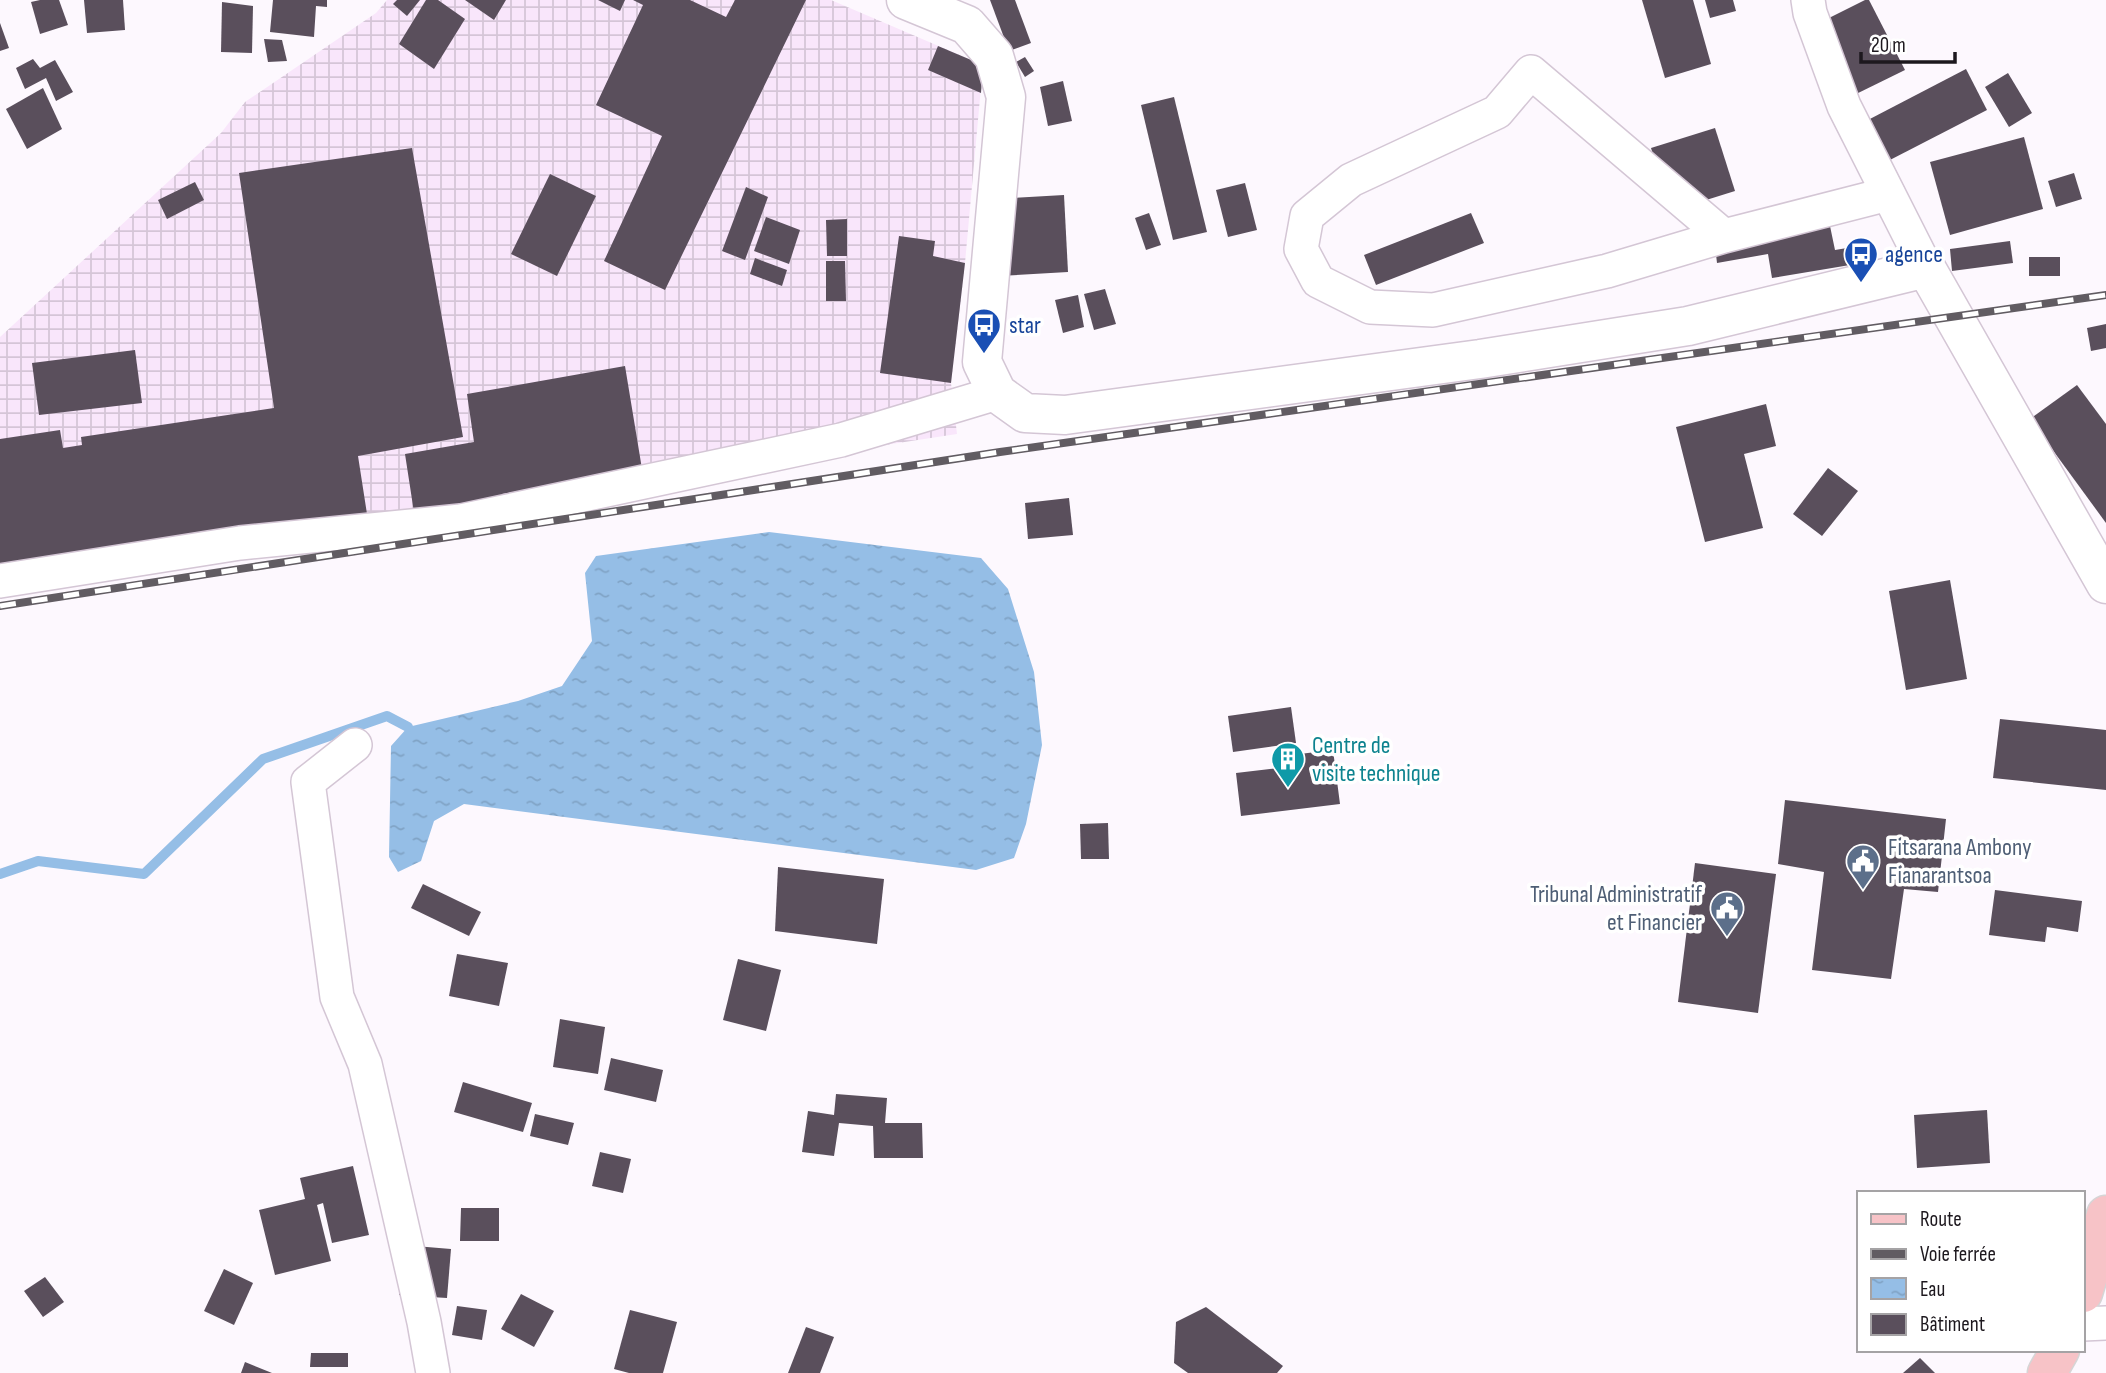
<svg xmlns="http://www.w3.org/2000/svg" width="2106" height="1373" font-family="'Sofia Sans Condensed',sans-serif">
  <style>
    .industrial { fill: url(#industrial-grid) }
    .water { fill: url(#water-ripples) }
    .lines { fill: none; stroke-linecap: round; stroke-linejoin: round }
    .stream { stroke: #95bee6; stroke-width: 10 }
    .building { fill: #5a4f5c }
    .minor-casing { stroke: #d4c6d5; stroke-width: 36 }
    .tertiary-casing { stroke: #d4c6d5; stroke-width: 41 }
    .primary-casing { stroke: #d6d5d6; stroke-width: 41 }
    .minor { stroke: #fff; stroke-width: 33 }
    .tertiary { stroke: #fff; stroke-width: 38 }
    .primary { stroke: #f7c3c7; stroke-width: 38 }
    .rail-casing { stroke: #615c62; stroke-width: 8 }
    .rail { stroke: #fff; stroke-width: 5; stroke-dasharray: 16; stroke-linecap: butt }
    .labels { text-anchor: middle; stroke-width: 7; stroke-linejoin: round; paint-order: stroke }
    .transit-label { font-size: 24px; fill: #164399; stroke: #fff; text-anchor: start }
    .culture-label { font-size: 24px; fill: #0d838f; stroke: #fff; text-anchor: start }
    .service-label { font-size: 24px; fill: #4e5e75; stroke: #fff; text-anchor: start }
  </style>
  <defs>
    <pattern id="industrial-grid" width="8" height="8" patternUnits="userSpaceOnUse" patternTransform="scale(1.75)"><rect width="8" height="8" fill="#f9e6fb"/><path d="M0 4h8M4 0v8" fill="none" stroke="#d5c5d7"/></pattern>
    <pattern id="water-ripples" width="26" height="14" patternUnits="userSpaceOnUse" patternTransform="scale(1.75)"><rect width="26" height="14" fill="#95bee6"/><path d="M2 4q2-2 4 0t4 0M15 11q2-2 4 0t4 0" fill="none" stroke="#80a3c5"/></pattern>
  </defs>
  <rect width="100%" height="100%" fill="#fdf8fe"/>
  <path class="industrial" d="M387,0H831L983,65L965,263L951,383L957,434L504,503L0,576V337L221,133L245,102L376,13Z"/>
  <path class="water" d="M769,532L981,558L1008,589L1034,672L1042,745L1026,824L1014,858L976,870L464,804L434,821L421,861L398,872L389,857L391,746L408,727L518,701L562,686L592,641L585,573L596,556Z"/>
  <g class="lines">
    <path class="stream" d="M0,874L38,861L144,874L263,759L387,716L408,727"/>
  </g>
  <g class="building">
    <path d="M40,0H59L68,25L40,34L31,2Z"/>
    <path d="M84,0H123L125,30L87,33Z"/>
    <path d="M273,0H327V7L316,6L314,37L270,32Z"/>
    <path d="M397,0H420L407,16L393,4Z"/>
    <path d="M426,0H438L465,19L434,69L399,44Z"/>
    <path d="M465,0H506L494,20Z"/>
    <path d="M598,0H625L620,11Z"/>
    <path d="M633,0H690L726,17L735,0H806L665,290L604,261L662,136L596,105L643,5Z"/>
    <path d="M990,0H1015L1031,43L1009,51Z"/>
    <path d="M1642,0H1693L1711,64L1665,78Z"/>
    <path d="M1705,0H1733L1736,11L1710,18Z"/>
    <path d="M1865,0H1869L1905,70L1850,97L1813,26Z"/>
    <path d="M222,2L253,6L252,53L221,52Z"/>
    <path d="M0,23L9,48L0,51Z"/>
    <path d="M264,39L282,40L287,61L268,62Z"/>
    <path d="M938,46L983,65L981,93L928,70Z"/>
    <path d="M1025,57L1034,71L1025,77L1016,62Z"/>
    <path d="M33,59L40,68L55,60L73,92L56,101L46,78L25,89L16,68Z"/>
    <path d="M1966,69L1987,110L1888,161L1866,121Z"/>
    <path d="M2008,73L2032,113L2009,127L1985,87Z"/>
    <path d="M1063,81L1072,121L1048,126L1040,87Z"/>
    <path d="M43,88L62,129L27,149L6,109Z"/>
    <path d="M1174,97L1207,232L1173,240L1141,105Z"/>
    <path d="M1715,128L1735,191L1671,211L1651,148Z"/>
    <path d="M2024,137L2043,209L1950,235L1930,162Z"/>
    <path d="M412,148L463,437L358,456L367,514L0,576V439L60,430L63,448L82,445L81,437L274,408L239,173Z"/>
    <path d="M2074,173L2082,199L2056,207L2048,181Z"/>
    <path d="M550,174L596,196L557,276L511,254Z"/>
    <path d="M195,182L204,200L167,219L158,200Z"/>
    <path d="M1245,183L1257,230L1228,237L1216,190Z"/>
    <path d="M746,187L768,197L745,260L722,251Z"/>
    <path d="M1064,195L1068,272L999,276L995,199Z"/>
    <path d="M1149,213L1161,245L1146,250L1135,218Z"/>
    <path d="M1471,213L1484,243L1376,285L1364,255Z"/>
    <path d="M766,217L800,230L789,264L754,251Z"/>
    <path d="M847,219V256H827L826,220Z"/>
    <path d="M1830,226L1835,250L1865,245L1868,262L1772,278L1768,254L1717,263L1715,246Z"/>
    <path d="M899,236L935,241L933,256L965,263L951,383L880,373Z"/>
    <path d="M2010,241L2013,263L1952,271L1950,249Z"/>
    <rect x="2029" y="257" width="31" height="19"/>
    <path d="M755,258L787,270L782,286L750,274Z"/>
    <path d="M826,261H845L846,301H826Z"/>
    <path d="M1105,289L1116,324L1094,330L1084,294Z"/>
    <path d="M1078,295L1084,327L1063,333L1055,300Z"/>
    <path d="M2106,324V348L2091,351L2087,328Z"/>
    <path d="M135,350L142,403L39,415L32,363Z"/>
    <path d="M625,366L642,469L502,494L504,503L415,519L405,454L474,442L467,394Z"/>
    <path d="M2077,385L2106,424V523L2030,419Z"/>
    <path d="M1766,404L1776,446L1744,454L1763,528L1705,542L1676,427Z"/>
    <path d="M1828,468L1858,491L1822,536L1793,514Z"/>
    <path d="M1069,498L1073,535L1028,539L1025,503Z"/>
    <path d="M1950,580L1967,679L1906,690L1889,591Z"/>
    <path d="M1291,707L1296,743L1233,752L1228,716Z"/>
    <path d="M2000,719L2106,730V790L1993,778Z"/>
    <path d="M1333,750L1340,804L1241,816L1236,773L1288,767L1291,755Z"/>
    <path d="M1785,800L1946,819L1938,892L1904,889L1891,979L1812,970L1824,872L1778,864Z"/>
    <path d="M1108,823L1109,859H1081L1080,824Z"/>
    <path d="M1695,863L1776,874L1758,1013L1678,1002Z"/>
    <path d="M778,867L884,879L877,944L775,931Z"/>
    <path d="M423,884L481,912L469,936L411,908Z"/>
    <path d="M1995,890L2082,901L2078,932L2047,927L2045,942L1989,935Z"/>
    <path d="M457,954L508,963L499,1006L449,996Z"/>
    <path d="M738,959L781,970L766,1031L723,1020Z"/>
    <path d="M560,1019L605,1027L598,1074L553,1067Z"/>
    <path d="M611,1058L663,1070L656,1102L604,1090Z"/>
    <path d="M463,1082L532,1103L523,1132L454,1112Z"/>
    <path d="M836,1094L887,1098L885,1123H922L923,1158H874L873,1126L839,1123L834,1156L802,1152L808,1111L834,1115Z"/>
    <path d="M1987,1110L1990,1163L1917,1168L1914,1115Z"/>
    <path d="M535,1114L574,1123L568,1145L530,1136Z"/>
    <path d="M600,1152L631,1159L623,1193L592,1186Z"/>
    <path d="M353,1166L369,1235L332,1243L323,1203L317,1205L331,1261L275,1275L259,1210L305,1199L300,1178Z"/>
    <path d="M461,1208H499V1241H460Z"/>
    <path d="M403,1245L451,1249L447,1298L399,1295Z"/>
    <path d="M224,1269L253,1283L234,1325L204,1311Z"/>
    <path d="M45,1277L64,1302L43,1317L24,1291Z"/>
    <path d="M521,1294L554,1311L534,1347L501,1329Z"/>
    <path d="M457,1306L487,1310L482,1340L452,1335Z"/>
    <path d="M1206,1307L1283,1366L1277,1373H1188L1174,1363L1176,1322Z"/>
    <path d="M630,1310L677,1322L663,1373H629L614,1369Z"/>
    <path d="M806,1327L834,1337L820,1373H788Z"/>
    <path d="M311,1353H348V1367H310Z"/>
    <path d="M1920,1358L1935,1373H1903Z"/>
    <path d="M245,1362L272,1373H241Z"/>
  </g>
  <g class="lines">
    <g class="minor-casing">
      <g id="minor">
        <path d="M1808,0L1810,13L1844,106L1926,268"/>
        <path d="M1724,236L1531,72L1497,112L1351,180L1307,216L1301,249L1318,281L1370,307L1433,310L1607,271L1724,236L1888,194"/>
        <path d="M0,581L240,543L461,521L841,440L997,393"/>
        <path d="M355,745L308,782L337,997L365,1064L424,1322L433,1373"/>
        <path d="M2083,1324L2106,1323"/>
      </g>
    </g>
    <g class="tertiary-casing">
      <path id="tertiary" d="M906,0L967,25L994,56L1006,97L982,362L997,393L1025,413L1065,415L1480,359L1688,326L1926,268L2106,584"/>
    </g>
    <g class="primary-casing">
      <g id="primary">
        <path d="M2083,1293L2106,1215"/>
        <path d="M2047,1373L2060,1350"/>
      </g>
    </g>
    <use href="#minor" class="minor"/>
    <use href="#tertiary" class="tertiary"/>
    <use href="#primary" class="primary"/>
    <g class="rail-casing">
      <path id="rail" d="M0,606L1000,452L2106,295"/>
    </g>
    <use href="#rail" class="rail"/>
  </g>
  <defs>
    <g id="bus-pin" transform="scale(1.75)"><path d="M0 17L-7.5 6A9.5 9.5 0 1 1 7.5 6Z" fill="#1a4fb4" stroke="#fff"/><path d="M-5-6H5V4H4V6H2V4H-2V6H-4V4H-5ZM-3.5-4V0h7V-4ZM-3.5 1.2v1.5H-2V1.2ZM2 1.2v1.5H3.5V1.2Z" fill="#fff"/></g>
    <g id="building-pin" transform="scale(1.75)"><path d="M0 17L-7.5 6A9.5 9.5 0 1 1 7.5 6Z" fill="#0f9aa8" stroke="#fff"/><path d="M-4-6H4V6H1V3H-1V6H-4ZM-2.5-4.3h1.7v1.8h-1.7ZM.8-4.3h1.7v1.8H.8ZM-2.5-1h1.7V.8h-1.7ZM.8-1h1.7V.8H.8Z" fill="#fff"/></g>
    <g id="civic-pin" transform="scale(1.75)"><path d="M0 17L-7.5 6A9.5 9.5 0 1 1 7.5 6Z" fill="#5c6f8a" stroke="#fff"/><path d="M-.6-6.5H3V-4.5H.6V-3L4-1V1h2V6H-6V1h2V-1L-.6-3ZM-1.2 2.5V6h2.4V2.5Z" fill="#fff"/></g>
  </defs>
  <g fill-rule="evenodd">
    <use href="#bus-pin" x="1861" y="254"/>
    <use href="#bus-pin" x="984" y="325"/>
    <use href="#building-pin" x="1288" y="759"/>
    <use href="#civic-pin" x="1863" y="861"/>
    <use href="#civic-pin" x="1727" y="908"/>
  </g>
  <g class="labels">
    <g class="transit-label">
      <text x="1885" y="262">agence</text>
      <text x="1009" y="333">star</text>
    </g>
    <g class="culture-label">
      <text x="1312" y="753">Centre de<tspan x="1312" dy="28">visite technique</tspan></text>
    </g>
    <g class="service-label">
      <text x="1888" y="855">Fitsarana Ambony<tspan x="1888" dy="28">Fianarantsoa</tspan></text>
      <text x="1702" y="902" text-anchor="end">Tribunal Administratif<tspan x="1702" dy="28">et Financier</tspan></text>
    </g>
  </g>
  <rect x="1857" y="1191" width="228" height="161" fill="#ffffff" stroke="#a5a3a5" stroke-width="2"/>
  <rect x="1871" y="1214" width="35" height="10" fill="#f7c3c7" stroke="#a5a3a5" stroke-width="2"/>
  <text x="1920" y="1226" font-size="21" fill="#1d181e">Route</text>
  <rect x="1871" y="1249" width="35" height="10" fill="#615c62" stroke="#a5a3a5" stroke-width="2"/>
  <text x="1920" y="1261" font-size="21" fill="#1d181e">Voie ferrée</text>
  <rect x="1871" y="1278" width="35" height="21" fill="url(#water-ripples)" stroke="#a5a3a5" stroke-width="2"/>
  <text x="1920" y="1296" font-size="21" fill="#1d181e">Eau</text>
  <rect x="1871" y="1314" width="35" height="21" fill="#5a4f5c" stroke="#a5a3a5" stroke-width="2"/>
  <text x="1920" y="1331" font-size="21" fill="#1d181e">Bâtiment</text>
  <path d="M1861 52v10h94v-10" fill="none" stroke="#1d181e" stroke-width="3.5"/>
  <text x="1871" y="52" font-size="21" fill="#1d181e" stroke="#ffffff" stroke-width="5" paint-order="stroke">20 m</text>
</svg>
